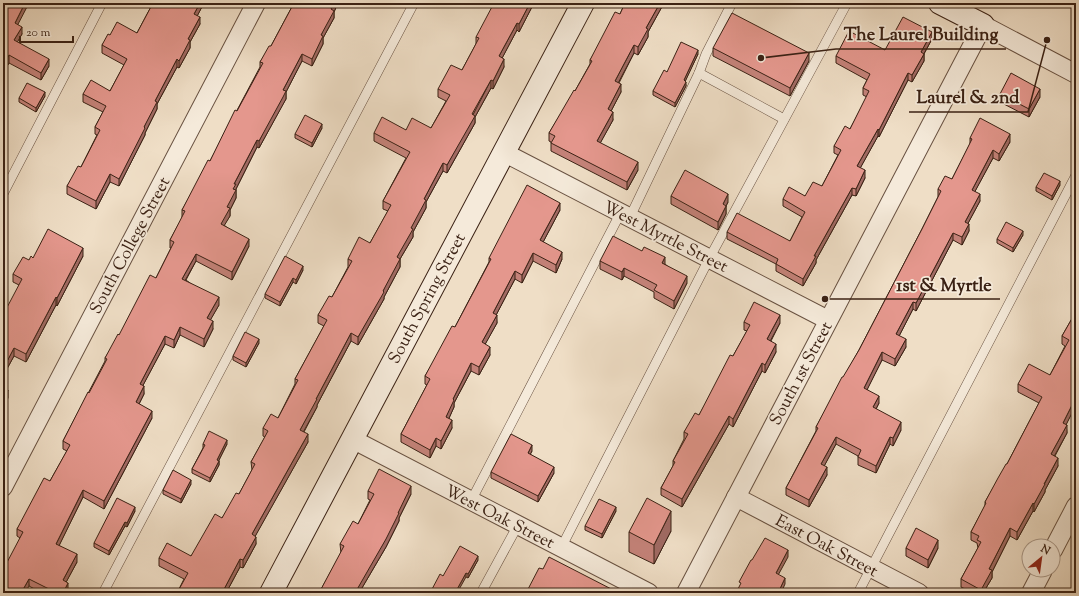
<svg xmlns="http://www.w3.org/2000/svg" width="1079" height="596" font-family="'Sorts Mill Goudy',serif">
  <style>
    .lines { fill: none; stroke-linecap: round; stroke-linejoin: round }
    .lane-casing { stroke: #685141; stroke-width: 10 }
    .street-casing { stroke: #685141; stroke-width: 20 }
    .secondary-casing { stroke: #3b2215; stroke-width: 24 }
    .lane { stroke: #f5eada; stroke-width: 9 }
    .street { stroke: #f5eada; stroke-width: 18 }
    .secondary { stroke: #f5eada; stroke-width: 22 }
    .wall { fill: #c48279; stroke: #3b2215 }
    .shaded-wall { fill: #a06a63; stroke: #3b2215 }
    .building { fill: #e4978d; stroke: #3b2215 }
    .labels { text-anchor: middle; stroke-width: 3.5; stroke-linejoin: round; paint-order: stroke }
    .street-label { font-size: 17px; fill: #3b2215; stroke: #f5eada }
    .leader { fill: none; stroke: #3b2215; stroke-width: 1.5 }
    .callout-dot { fill: #3b2215; stroke: #f5eada; stroke-width: 1.5 }
    .callout-label { font-size: 18px; text-anchor: middle; font-weight: bold; fill: #3b2215; stroke: #f5eada; stroke-width: 3.5; stroke-linejoin: round; paint-order: stroke }
  </style>
  <rect width="100%" height="100%" fill="#efdec6"/>
  <filter id="stains"><feTurbulence type="fractalNoise" baseFrequency=".005" numOctaves="4"/><feColorMatrix values="0 0 0 0 .2 0 0 0 0 .09 0 0 0 0 .02 0 0 0 .5 -.17"/></filter>
  <radialGradient id="worn" r=".72"><stop offset=".6" stop-color="#630" stop-opacity="0"/><stop offset="1" stop-color="#630" stop-opacity=".3"/></radialGradient>
  <g class="lines">
    <g class="lane-casing">
      <g id="lane">
        <path d="M699,73L784,119"/>
        <path d="M3,194L102,3"/>
        <path d="M630,217L699,73L706,54L732,3"/>
        <path d="M471,501L621,212"/>
        <path d="M561,548L709,259L847,3"/>
        <path d="M103,593L414,3"/>
        <path d="M481,593L518,525"/>
        <path d="M858,593L1076,175"/>
      </g>
    </g>
    <g class="street-casing">
      <g id="street">
        <path d="M503,152L828,320"/>
        <path d="M352,439L649,593"/>
        <path d="M3,487L256,3"/>
        <path d="M736,497L919,593"/>
        <path d="M1053,550L1076,506"/>
        <path d="M686,593L983,25L1076,74"/>
        <path d="M1031,593L1043,570"/>
      </g>
    </g>
    <g class="secondary-casing">
      <g id="secondary">
        <path d="M940,3L983,25"/>
        <path d="M271,593L583,3"/>
      </g>
    </g>
    <use href="#lane" class="lane"/>
    <use href="#street" class="street"/>
    <use href="#secondary" class="secondary"/>
  </g>
  <g class="wall">
    <path d="M3,3L18,25L22,34L17,42L49,66L41,80L9,63L3,73Z"/>
    <path d="M153,3H204L197,16L200,24L190,42V48L179,68L177,67L157,104V109L145,133V135L119,186L110,182L96,209L67,194V186L81,167L97,135L95,134V127L103,112L83,102V94L110,91L124,65L102,53V45L110,35L137,33Z"/>
    <path d="M294,3H338L334,12V18L323,38V44L312,66L302,61L286,92V99L283,104L259,148L257,147L236,189V198L230,210V216L224,225L249,246L232,280L196,261L186,280L219,305L210,320L213,329L204,347L180,335L174,348L165,344L143,385L144,394L139,404L152,418L104,509L83,497L59,545L77,562L66,582L68,590L67,593H42L29,586L20,538L17,536V529L50,481L67,451L63,449V441L105,361V358L156,278L171,248H170V240L182,218V210L210,161L260,67V62L271,46Z"/>
    <path d="M534,3L519,32L517,30L502,58L504,67L493,89L491,88L475,117V123L447,173L443,171L426,202V208L413,232V237L400,259V267L384,297V299L358,345L351,341L317,405V407L304,432L308,442L255,536L256,544L243,568L240,567L226,593H177L184,579L159,566V558L191,556L222,518L239,494L252,470L251,462L265,437L263,436V428L278,418L295,384V379L324,326L318,323V315L332,297L348,267V259L370,243L388,211L383,209V201L406,158L374,141V133L406,130L431,128L446,101L438,97V89L462,70L476,44V37Z"/>
    <path d="M625,3H664L648,32V37L638,55L634,53L619,83L621,92L611,111L613,120L600,143L638,170L627,190L551,151V142L549,141V133L575,91L590,64V60L620,14Z"/>
    <path d="M932,39L924,54V61L912,82L908,80L879,137L878,136L860,168L865,178L856,196L852,195L816,260V263L803,286L776,271V264L727,239V232L790,241L802,217L783,206V199L805,196L822,186L838,155L834,153V146L850,129L867,97L863,95V88L867,80L836,63V56L885,50Z"/>
    <path d="M713,48L809,61L790,96L713,56Z"/>
    <path d="M698,54L685,81L686,86L675,107L653,95V91L667,72Z"/>
    <path d="M1000,94L1040,97L1029,117L1000,102Z"/>
    <path d="M45,96L36,112L19,102V98Z"/>
    <path d="M322,128L312,147L295,138V134Z"/>
    <path d="M970,138L1010,142L999,161L993,158L975,191L980,201L968,223L969,231L962,245L953,240L916,311L913,309L899,336L906,347L895,366L882,360L867,389L879,403L876,409L901,430L893,446L890,444L876,473L858,465V456L836,444L824,466L827,475L809,507L786,495V488L816,431V427L859,350L922,229L938,197V189L952,179L970,144Z"/>
    <path d="M1060,185L1052,200L1036,191V187Z"/>
    <path d="M671,196L728,202L726,206V214L718,230L671,204Z"/>
    <path d="M560,210L543,242L562,259L556,273L533,261L522,283L515,279L496,315L497,323L485,344L490,355L479,375L471,371L454,403V407L449,418L452,428L441,449L436,446L430,458L401,442V434L427,385L425,384V376L455,327L489,262V258Z"/>
    <path d="M1023,235L1013,252L997,243V239Z"/>
    <path d="M83,256L57,306L56,305L26,362L14,356L3,376L19,285L13,282V274L33,258Z"/>
    <path d="M600,261L665,264L687,283L674,309L654,298V292L624,276L622,280L600,269Z"/>
    <path d="M303,270L296,284L293,282L280,306L265,298V294Z"/>
    <path d="M1074,315L1076,405L1066,424L1067,433L1055,456L1058,466L1045,490V492L1034,512L1033,511L1017,540L1010,536L992,572V578L983,593H973L961,587V579L978,548L977,543L971,540V532L985,506V502L1007,464L1039,403L1018,392V384L1050,375L1065,346L1062,344V336Z"/>
    <path d="M744,322L780,323L771,341L776,352L765,373L762,371L733,427L729,424L682,507L661,495V488L673,466V461L684,439V432L699,415L733,356L747,331L744,330Z"/>
    <path d="M259,343L246,367L233,360V356Z"/>
    <path d="M203,444H227L219,460V465L210,482L192,473V469L203,448Z"/>
    <path d="M532,451L530,454L554,473L538,502L491,478V472Z"/>
    <path d="M191,484L181,503L163,494V490Z"/>
    <path d="M368,491L411,494L399,518V521L386,547L359,593H319L341,553L340,544L358,524L370,500L368,499Z"/>
    <path d="M135,511L127,527L125,526L109,555L94,547V543Z"/>
    <path d="M616,511L602,538L585,530V526Z"/>
    <path d="M671,531L654,564L629,552V532Z"/>
    <path d="M906,548H938L928,568L906,556Z"/>
    <path d="M478,560L468,578L466,577L443,576Z"/>
  </g>
  <g class="shaded-wall">
    <path d="M25,3H29L15,30V23Z"/>
    <path d="M200,3H204L194,22V14Z"/>
    <path d="M334,3H338L334,12V18L323,38V44L312,66V59L331,9Z"/>
    <path d="M530,3H534L519,32V24Z"/>
    <path d="M660,3H664L648,32V37L638,55V47L646,28Z"/>
    <path d="M200,17V24L190,42V48L179,68V61L188,39Z"/>
    <path d="M517,23V30L499,64V56Z"/>
    <path d="M22,27V34L14,48V40Z"/>
    <path d="M932,32V39L921,59V52Z"/>
    <path d="M634,45V53L615,89V81Z"/>
    <path d="M698,50V54L684,84V80Z"/>
    <path d="M809,53V61L790,96V88Z"/>
    <path d="M302,54V61L286,92V99L259,148V141L283,90Z"/>
    <path d="M924,54V61L912,82V75Z"/>
    <path d="M9,55V63L3,73V66Z"/>
    <path d="M49,59V66L41,80V73Z"/>
    <path d="M177,59V67L157,104V109L145,133V135L119,186V179L144,127L155,101Z"/>
    <path d="M504,59V67L493,89V81Z"/>
    <path d="M908,73V80L879,137V130Z"/>
    <path d="M491,80V88L475,117V123L447,173V165Z"/>
    <path d="M686,82V86L675,107V103Z"/>
    <path d="M621,84V92L608,117V109Z"/>
    <path d="M1040,89V97L1029,117V109Z"/>
    <path d="M45,92V96L36,112V108Z"/>
    <path d="M613,112V120L597,149V141Z"/>
    <path d="M322,124V128L312,147V143Z"/>
    <path d="M878,129V136L857,174V166Z"/>
    <path d="M1010,134V142L999,161V154Z"/>
    <path d="M257,140V147L236,189V198L230,210V216L221,231V224L233,189L234,184Z"/>
    <path d="M993,150V158L972,197V190Z"/>
    <path d="M638,162V170L627,190V182Z"/>
    <path d="M443,163V171L426,202V208L413,232V237L400,259V267L384,297V299L358,345V337L383,291L397,257L424,199Z"/>
    <path d="M865,170V178L856,196V189Z"/>
    <path d="M110,174V182L96,209V201Z"/>
    <path d="M1060,181V185L1052,200V196Z"/>
    <path d="M852,188V195L816,260V263L803,286V279L814,256Z"/>
    <path d="M728,194V202L723,212V204Z"/>
    <path d="M980,194V201L965,229V222Z"/>
    <path d="M560,203V210L540,248V240Z"/>
    <path d="M726,206V214L718,230V222Z"/>
    <path d="M969,224V231L962,245V237Z"/>
    <path d="M1023,231V235L1013,252V248Z"/>
    <path d="M953,233V240L916,311V303Z"/>
    <path d="M249,239V246L232,280V272Z"/>
    <path d="M83,248V256L57,306V298Z"/>
    <path d="M562,252V259L556,273V265Z"/>
    <path d="M533,253V261L522,283V275Z"/>
    <path d="M196,254V261L182,286V279Z"/>
    <path d="M665,257V265L662,263Z"/>
    <path d="M303,266V270L296,284V280Z"/>
    <path d="M624,268V276L622,280V272Z"/>
    <path d="M515,271V279L493,321V313Z"/>
    <path d="M687,276V283L674,309V301Z"/>
    <path d="M293,278V282L280,306V302Z"/>
    <path d="M56,297V305L26,362V354Z"/>
    <path d="M219,297V305L207,326V318Z"/>
    <path d="M913,302V309L896,342V334Z"/>
    <path d="M497,315V323L482,350V342Z"/>
    <path d="M780,315V323L767,347V339Z"/>
    <path d="M213,321V329L204,347V339Z"/>
    <path d="M180,327V335L174,348V340Z"/>
    <path d="M351,333V341L317,405V407L300,438V430L316,399Z"/>
    <path d="M165,336V344L140,391V384Z"/>
    <path d="M259,339V343L246,367V363Z"/>
    <path d="M906,339V347L895,366V359Z"/>
    <path d="M776,344V352L765,373V365Z"/>
    <path d="M490,347V355L479,375V367Z"/>
    <path d="M14,348V356L3,376V369Z"/>
    <path d="M882,352V360L864,396V388Z"/>
    <path d="M471,363V371L454,403V407L446,425V417L453,399Z"/>
    <path d="M762,363V371L733,427V419Z"/>
    <path d="M144,386V394L136,410V402Z"/>
    <path d="M8,390V398L3,407V399Z"/>
    <path d="M879,396V403L873,415V407Z"/>
    <path d="M1076,397V405L1063,431V423Z"/>
    <path d="M152,411V418L104,509V501Z"/>
    <path d="M729,416V424L682,507V499Z"/>
    <path d="M452,420V428L441,449V441Z"/>
    <path d="M901,422V430L893,446V438Z"/>
    <path d="M1067,425V433L1051,462V454Z"/>
    <path d="M308,434V442L252,542V534Z"/>
    <path d="M836,437V444L821,472V464Z"/>
    <path d="M890,437V444L876,473V466Z"/>
    <path d="M436,438V446L430,458V450Z"/>
    <path d="M227,440V444L217,464V460Z"/>
    <path d="M532,445V451L528,459V453Z"/>
    <path d="M1058,458V466L1045,490V492L1034,512V504Z"/>
    <path d="M219,461V465L210,482V478Z"/>
    <path d="M554,467V473L538,502V496Z"/>
    <path d="M827,467V475L809,507V500Z"/>
    <path d="M191,480V484L181,503V499Z"/>
    <path d="M411,486V494L399,518V521L386,547L359,593H355Z"/>
    <path d="M83,490V497L56,552V544Z"/>
    <path d="M1033,503V511L1017,540V532Z"/>
    <path d="M135,507V511L127,527V523Z"/>
    <path d="M616,507V511L602,538V534Z"/>
    <path d="M671,511V531L654,564V545Z"/>
    <path d="M125,522V526L109,555V551Z"/>
    <path d="M1010,528V536L992,572V578L983,593H981V590L989,569Z"/>
    <path d="M256,537V544L243,568V560Z"/>
    <path d="M938,540V548L928,568V560Z"/>
    <path d="M788,550V557L776,579V573Z"/>
    <path d="M77,554V562L63,588V580Z"/>
    <path d="M478,556V560L468,578V574Z"/>
    <path d="M240,559V567L226,593H222Z"/>
    <path d="M466,573V577L457,593H455Z"/>
    <path d="M785,578V584L781,593H778Z"/>
    <path d="M29,579V586L25,593H21Z"/>
    <path d="M68,583V590L67,593H63Z"/>
  </g>
  <g class="building">
    <path d="M3,3H25L15,23L22,27L14,40L49,59L41,73L9,55L3,66Z"/>
    <path d="M153,3H200L194,14L200,17L188,39L190,40L179,61L177,59L155,101L157,102L144,127L145,128L119,179L110,174L96,201L67,186L78,166L81,167L100,130L95,127L106,106L83,94L91,80L110,91L127,59L102,45L108,34L110,35L117,22L137,33Z"/>
    <path d="M294,3H334L331,9L334,11L321,35L323,36L312,59L302,54L283,90L286,91L283,97L259,141L257,140L234,184H236L233,189L236,190L227,207L230,208L221,224L249,239L232,272L196,254L182,279L219,297L207,318L213,321L204,339L180,327L174,340L165,336L161,344L140,384L144,386L136,402L152,411L104,501L83,490L56,544L77,554L63,580L68,583L63,593H57L29,579L21,593H3V570L23,532L17,529L44,478L50,481L70,445L63,441L88,392L89,393L107,359L105,358L118,334L119,335L150,275L156,278L174,242L170,240L185,211L182,210L208,160L210,161L235,110L237,111L263,63L260,62L269,46H271Z"/>
    <path d="M494,3H530L519,24L517,23L499,56L504,59L493,81L491,80L472,114L475,116L447,165L443,163L424,199L426,200L411,228L413,229L397,257L400,259L383,291L384,292L358,337L351,333L316,399H317L300,430L308,434L252,534L256,537L243,560L240,559L222,593H177L188,573L159,558L167,543L191,556L215,514L222,518L236,493L239,494L255,464L251,462L268,431L263,428L271,414L278,418L298,380L295,379L327,320L318,315L329,296L332,297L352,261L348,259L359,237L370,243L391,205L383,201L410,152L374,133L382,117L406,130L412,118L431,128L450,95L438,89L451,65L462,70L479,38L476,37Z"/>
    <path d="M625,3H660L646,28L648,29L638,47L634,45L615,81L621,84L608,109L613,112L597,141L638,162L627,182L551,143L555,136L549,133L574,90L575,91L592,61L590,60L615,12L620,14Z"/>
    <path d="M732,13L809,53L790,88L713,48Z"/>
    <path d="M903,17L932,32L921,52L924,54L912,75L908,73L879,130L878,129L857,166L865,170L856,189L852,188L814,256H816L803,279L776,264L778,259L727,232L737,213L790,241L805,212L783,199L789,187L805,196L813,182L822,186L841,150L834,146L845,126L850,129L869,91L863,88L870,74L836,56L849,31L885,50Z"/>
    <path d="M681,42L698,50L684,80L686,82L675,103L653,91L664,70L667,72Z"/>
    <path d="M1011,73L1040,89L1029,109L1000,94Z"/>
    <path d="M27,83L45,92L36,108L19,98Z"/>
    <path d="M305,115L322,124L312,143L295,134Z"/>
    <path d="M980,118L1010,134L999,154L993,150L972,190L980,194L965,222L969,224L962,237L953,233L916,303L913,302L896,334L906,339L895,359L882,352L864,388L879,396L873,407L901,422L893,438L890,437L876,466L858,457L861,450L836,437L821,464L827,467L809,500L786,488L818,428L816,427L842,377H843L859,350L922,229L941,191L938,189L945,176L952,179L972,139L970,138Z"/>
    <path d="M685,170L728,194L723,204L726,206L718,222L671,196Z"/>
    <path d="M1044,173L1060,181L1052,196L1036,187Z"/>
    <path d="M527,185L560,203L540,240L562,252L556,265L533,253L522,275L515,271L493,313L497,315L482,342L490,347L479,367L471,363L453,399L454,400L446,417L452,420L441,441L436,438L430,450L401,434L430,379L425,376L452,326L455,327L491,259L489,258Z"/>
    <path d="M1006,222L1023,231L1013,248L997,239Z"/>
    <path d="M48,229L83,248L57,298L56,297L26,354L14,348L3,369V315L22,279L13,274L23,257L29,260L31,256L33,258Z"/>
    <path d="M613,236L642,251L644,247L665,257L662,263L687,276L674,301L654,290L657,285L624,268L622,272L600,261Z"/>
    <path d="M285,256L303,266L296,280L293,278L280,302L265,294Z"/>
    <path d="M754,302L780,315L767,339L776,344L765,365L762,363L733,419L729,416L682,499L661,488L675,462L673,461L688,434L684,432L695,413L699,415L730,355L733,356L750,325L744,322Z"/>
    <path d="M1074,315L1076,316V397L1063,423L1067,425L1051,454L1058,458L1044,484H1045L1034,504L1033,503L1017,532L1010,528L989,569L992,570L981,590L961,579L981,542L977,540L979,536L971,532L986,503L985,502L998,478L1006,464H1007L1042,397L1018,384L1029,364L1050,375L1069,340L1062,336Z"/>
    <path d="M245,332L259,339L246,363L233,356Z"/>
    <path d="M3,388L8,390L3,399Z"/>
    <path d="M209,431L227,440L217,460L219,461L210,478L192,469L205,445L203,444Z"/>
    <path d="M511,434L532,445L528,453L554,467L538,496L491,472Z"/>
    <path d="M379,469L411,486L398,513H399L386,539L355,593H319L344,546L340,544L353,521L358,524L374,494L368,491Z"/>
    <path d="M173,470L191,480L181,499L163,490Z"/>
    <path d="M117,498L135,507L127,523L125,522L109,551L94,543Z"/>
    <path d="M647,498L671,511L654,545L629,532Z"/>
    <path d="M599,499L616,507L602,534L585,526Z"/>
    <path d="M916,528L938,540L928,560L906,548Z"/>
    <path d="M765,538L788,550L776,573L785,578L778,593H736L741,583L739,582L751,560H752Z"/>
    <path d="M460,546L478,556L468,574L466,573L455,593H430L440,574L443,576Z"/>
    <path d="M549,557L619,593H526L539,568L543,569Z"/>
  </g>
  <g class="labels">
    <g class="street-label">
      <text transform="translate(666 236) rotate(27)" y="6">West Myrtle Street</text>
      <text transform="translate(129 245) rotate(-62)" y="6">South College Street</text>
      <text transform="translate(426 298) rotate(-62)" y="6">South Spring Street</text>
      <text transform="translate(800 373) rotate(-62)" y="6">South 1st Street</text>
      <text transform="translate(500 516) rotate(27)" y="6">West Oak Street</text>
      <text transform="translate(827 545) rotate(28)" y="6">East Oak Street</text>
    </g>
  </g>
  <path class="leader" d="M761 58L836 49H1006M1047 40L1028 112H909M825 299L888 299H1000"/>
  <g class="callout-dot">
    <circle cx="761" cy="58" r="4"/>
    <circle cx="1047" cy="40" r="4"/>
    <circle cx="825" cy="299" r="4"/>
  </g>
  <g class="callout-label">
    <text x="921" y="40">The Laurel Building</text>
    <text x="968" y="103">Laurel &amp; 2nd</text>
    <text x="944" y="291">1st &amp; Myrtle</text>
  </g>
  <rect width="1079" height="596" fill="none" stroke="#efdec6" stroke-width="16"/>
  <rect x="4" y="4" width="1071" height="588" fill="none" stroke="#3b2215" stroke-width="2"/>
  <rect x="8" y="8" width="1063" height="580" fill="none" stroke="#3b2215"/>
  <g transform="translate(1041 558) rotate(29)"><circle r="19" fill="#f5eada" stroke="#ab9a8b"/>
  <path d="M0-3L7 15L0 10L-7 15Z" fill="#8f2418"/>
  <text y="-6" font-size="11" font-weight="bold" text-anchor="middle" fill="#3b2215">N</text>
  </g>
  <path d="M20 36v6h53v-6" fill="none" stroke="#3b2215" stroke-width="2"/>
  <text x="26" y="36" font-size="12" fill="#3b2215" stroke="#f5eada" stroke-width="3" paint-order="stroke">20 m</text>
  <rect width="100%" height="100%" filter="url(#stains)"/>
  <rect width="100%" height="100%" fill="url(#worn)"/>
</svg>
